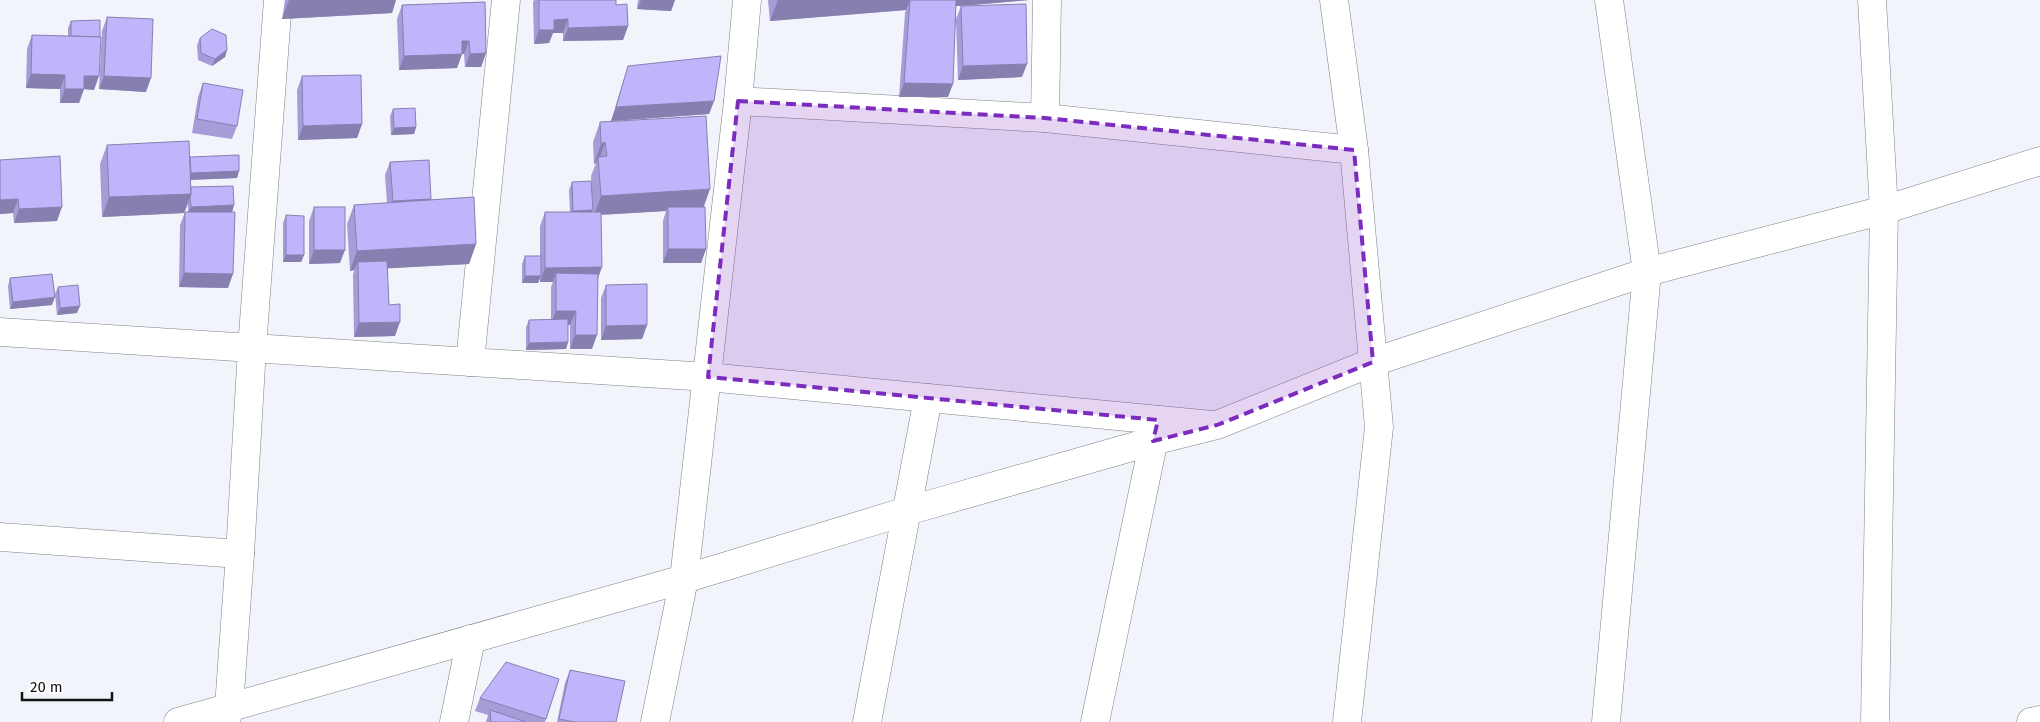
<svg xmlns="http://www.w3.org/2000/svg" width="2040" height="722" font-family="'Fira Sans',sans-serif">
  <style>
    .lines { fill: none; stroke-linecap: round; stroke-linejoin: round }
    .minor-casing { stroke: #7f8186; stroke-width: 29 }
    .tertiary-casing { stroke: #7f8186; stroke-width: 29 }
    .minor { stroke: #fff; stroke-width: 28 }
    .tertiary { stroke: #fff; stroke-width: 28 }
    .wall { fill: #a59cd8; fill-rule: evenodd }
    .shaded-wall { fill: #867fb0 }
    .building { fill: #c0b5fb; stroke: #867fb0 }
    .marked { fill: #7b2cbf; fill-opacity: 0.2; stroke: #7b2cbf; stroke-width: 4; stroke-dasharray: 10 6; stroke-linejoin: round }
  </style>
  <rect width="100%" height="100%" fill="#f1f4fa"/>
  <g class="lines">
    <g class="minor-casing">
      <g id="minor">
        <path d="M1334,0L1354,150L1379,427L1347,722"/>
        <path d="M1872,0L1884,210L1875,722"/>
        <path d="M738,101L1045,118L1354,150"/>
        <path d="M1045,118L1047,0"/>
        <path d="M0,332L708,377L1212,425"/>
        <path d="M470,362L506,0"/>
        <path d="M0,537L240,554"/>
        <path d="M226,722L229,707L240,554L252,348L278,0"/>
        <path d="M454,722L471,639"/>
        <path d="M655,722L684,579L738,101L747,0"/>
        <path d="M867,722L928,398"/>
        <path d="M1095,722L1158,420"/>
        <path d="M1606,722L1647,272L1609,0"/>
        <path d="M2031,722L2040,720"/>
      </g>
    </g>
    <g class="tertiary-casing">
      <path id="tertiary" d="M178,722L684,579L907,511L1153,441L1217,425L1373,362L1647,272L1884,210L2040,161"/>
    </g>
    <use href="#minor" class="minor"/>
    <use href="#tertiary" class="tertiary"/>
  </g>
  <g class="wall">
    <path d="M285,0H396L392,13L282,19Z"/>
    <path d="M534,0H616V5L628,26L623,40L563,41V33H553L549,43L534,44L533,2Z"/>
    <path d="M638,0H675L671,11L637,9Z"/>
    <path d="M768,0H1029L963,6L1022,77L958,80L956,21L948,97H899L905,13L906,10L770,21ZM956,6H961L956,19Z"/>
    <path d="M485,2L486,53L481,67H465L464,54H462L457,68L399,70L397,19L402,5Z"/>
    <path d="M107,17L146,92L99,89L102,31Z"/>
    <path d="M71,21L94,90L84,89L79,103H60V89L26,88L27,49L32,35L68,36V28Z"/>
    <path d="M200,38L227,50L225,57L212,66L198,60L197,45Z"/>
    <path d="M628,66L714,101L709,114L611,121Z"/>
    <path d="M302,76L362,124L357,138L298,140L297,90Z"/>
    <path d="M203,83L237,126L232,139L192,133L198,97Z"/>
    <path d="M393,109L416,127L414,134L391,135L390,116Z"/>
    <path d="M600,122L704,207L706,249L701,263H663V221L666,211L601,215L598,279L592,349H570V325L568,324V342L566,349L526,350V327L529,320H551V287L553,282H540V278L538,283H522V264L525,256H540V226L545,212H570L569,190L572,182L592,212H593L591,176L596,163L594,164L593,142Z"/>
    <path d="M107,145L190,157L239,171L237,178L191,180V187L234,205L232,212L228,288L179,287L180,225L185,212H188V204L184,213L102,217L100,164Z"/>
    <path d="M0,160L57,221L14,223L13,213L0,214Z"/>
    <path d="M390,162L476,244L469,264L387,268L389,305L395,336L354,337L353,275L354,270L350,271L347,224L354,205L387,203L385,175Z"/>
    <path d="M314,207L340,263L309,264V221Z"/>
    <path d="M286,215L304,255L301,262H283V223Z"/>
    <path d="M10,278L52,305L10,309L8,286Z"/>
    <path d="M606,285L647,325L642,339L601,340V298Z"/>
    <path d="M58,287L77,313L57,315L55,294Z"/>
    <path d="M570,670L616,722H557L565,683Z"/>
    <path d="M559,679L545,722H486L488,715L475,711L480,698Z"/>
  </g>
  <g class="shaded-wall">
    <path d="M289,0H396L392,13L282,19Z"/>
    <path d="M641,0H675L671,11L637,9Z"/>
    <path d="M778,0H910L906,10L770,21Z"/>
    <path d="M910,0H1029L909,10Z"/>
    <path d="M568,19L563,33H553L549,43L534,44L539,30L554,20Z"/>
    <path d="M628,26L623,40L563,41L568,28Z"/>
    <path d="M462,41H469L464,54H462L457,68L399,70L404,56Z"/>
    <path d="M227,50L225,57L212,66L215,59Z"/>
    <path d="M486,53L481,67H465L470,54Z"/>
    <path d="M1027,64L1022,77L958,80L963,66Z"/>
    <path d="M31,74L65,75L60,89L26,88Z"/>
    <path d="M84,76H99L94,90L84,89L79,103H60L65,89Z"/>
    <path d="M104,76L151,78L146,92L99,89Z"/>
    <path d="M904,83L953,84L948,97H899Z"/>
    <path d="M714,101L709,114L611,121L616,107Z"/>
    <path d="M362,124L357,138L298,140L303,126Z"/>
    <path d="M416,127L414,134L391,135L394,128Z"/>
    <path d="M605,142L599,161L598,157L596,163L594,164L601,144Z"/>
    <path d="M239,171L237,178L186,180L189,173Z"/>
    <path d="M710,189L703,209L668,207L666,211L594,215L601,196Z"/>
    <path d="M191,194L184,213L102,217L109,197Z"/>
    <path d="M18,199L13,213L0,214V200Z"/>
    <path d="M431,199L426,213L388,215L393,201Z"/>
    <path d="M234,205L232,212L188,214L191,207Z"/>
    <path d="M62,207L57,221L14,223L19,209Z"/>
    <path d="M593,210L590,217L571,219L573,211Z"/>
    <path d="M476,244L469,264L358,270V262L354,270L350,271L357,251Z"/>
    <path d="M668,249H706L701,263H663Z"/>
    <path d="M314,250H345L340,263L309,264Z"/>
    <path d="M286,255H304L301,262H283Z"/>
    <path d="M602,267L597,281L556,273L553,282H540L545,268Z"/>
    <path d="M184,273L233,274L228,288L179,287Z"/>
    <path d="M525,276H541L538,283H522Z"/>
    <path d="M55,297L52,305L10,309L13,302Z"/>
    <path d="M80,306L77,313L57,315L60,308Z"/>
    <path d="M556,311H576L570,325L551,324Z"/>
    <path d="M400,322L395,336L354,337L359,323Z"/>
    <path d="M647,325L642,339L601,340L606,326Z"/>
    <path d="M575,335H597L592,349H570Z"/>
    <path d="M568,342L566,349L526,350L529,343Z"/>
  </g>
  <g class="building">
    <path d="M539,0H616V5L627,4L628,26L568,28V19L554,20V30H539Z"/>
    <path d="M910,0H956L953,84L904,83Z"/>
    <path d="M485,2L486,53L470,54L469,41H462V54L404,56L402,5Z"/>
    <path d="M1026,4L1027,64L963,66L961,6Z"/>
    <path d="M107,17L153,19L151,78L104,76Z"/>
    <path d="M100,20V37L71,36V21Z"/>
    <path d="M212,29L226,35L227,50L215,59L201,53L200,38Z"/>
    <path d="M32,35L101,37L99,76H84V89H65V75L31,74Z"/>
    <path d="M721,56L714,101L616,107L628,66Z"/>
    <path d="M361,75L362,124L303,126L302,76Z"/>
    <path d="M203,83L243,90L237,126L197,119Z"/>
    <path d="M415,108L416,127L394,128L393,109Z"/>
    <path d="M706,116L710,189L601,196L598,157L607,156L605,142L601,144L600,122Z"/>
    <path d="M189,141L191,194L109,197L107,145Z"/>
    <path d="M239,155V171L191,173L190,157Z"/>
    <path d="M60,156L62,207L19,209L18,199L0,200V160Z"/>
    <path d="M429,160L431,199L393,201L390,162Z"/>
    <path d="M591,181L593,210L573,211L572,182Z"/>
    <path d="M233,186L234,205L191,207L190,197L191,194V187Z"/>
    <path d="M474,197L476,244L357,251L354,205Z"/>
    <rect x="314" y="207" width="31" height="43"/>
    <path d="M668,207H705L706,249H668Z"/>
    <path d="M185,212H235L233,274L184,273Z"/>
    <path d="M545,212H601L602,267L545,268Z"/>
    <path d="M286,215L304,216V255H286Z"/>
    <rect x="525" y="256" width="16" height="20"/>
    <path d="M387,261L389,305L400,304V322L359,323L358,262Z"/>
    <path d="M556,273L598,274L597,335H575L576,311H556Z"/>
    <path d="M52,274L55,297L13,302L10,278Z"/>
    <path d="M647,284V325L606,326V285Z"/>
    <path d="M78,285L80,306L60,308L58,287Z"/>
    <path d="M568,319V342L529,343V320Z"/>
    <path d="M506,662L559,679L546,719L480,698Z"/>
    <path d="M570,670L625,681L616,722H575L559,719Z"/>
    <path d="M490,710L526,722H491Z"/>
  </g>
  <path class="marked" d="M738,101L1045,118L1354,150L1373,362L1217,425L1153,441L1158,420L708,377Z"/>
  <path d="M22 692v8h90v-8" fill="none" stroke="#111214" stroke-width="2.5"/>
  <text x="30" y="692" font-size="15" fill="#111214" stroke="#ffffff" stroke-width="4" paint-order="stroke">20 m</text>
</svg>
